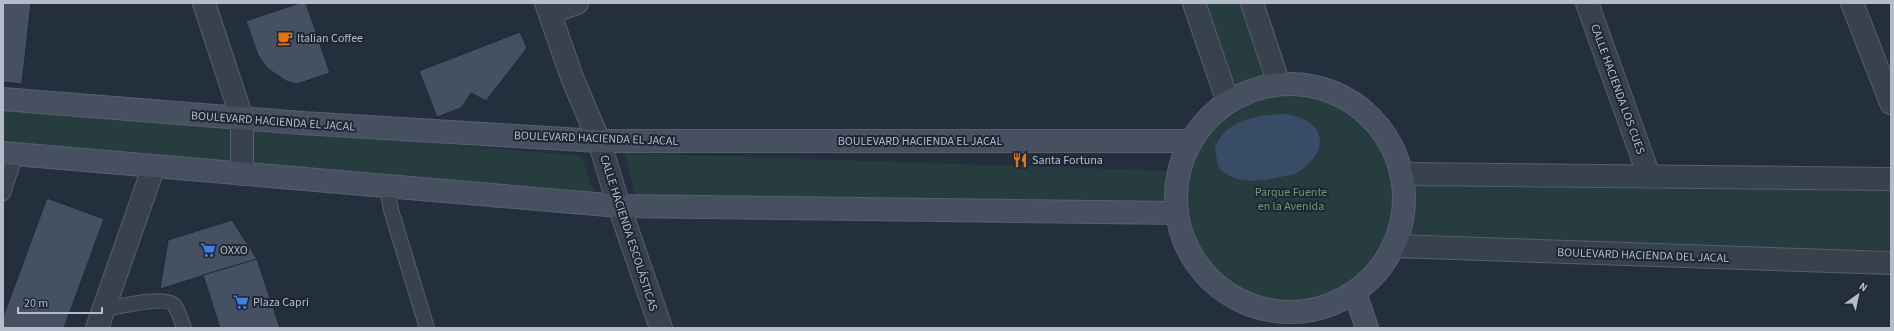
<svg xmlns="http://www.w3.org/2000/svg" width="1894" height="331" font-family="'Source Sans 3',sans-serif">
  <style>
    .green { fill: #263c3f }
    .water { fill: #394c67 }
    .building { fill: #455162; stroke: #1f2835 }
    .lines { fill: none; stroke-linecap: round; stroke-linejoin: round }
    .lane-casing { stroke: #565f6c; stroke-width: 16 }
    .street-casing { stroke: #565f6c; stroke-width: 24 }
    .secondary-casing { stroke: #565f6c; stroke-width: 24 }
    .lane { stroke: #38414e; stroke-width: 14 }
    .street { stroke: #38414e; stroke-width: 22 }
    .secondary { stroke: #465061; stroke-width: 22 }
    .labels { text-anchor: middle; stroke-width: 4; stroke-linejoin: round; paint-order: stroke }
    .poi-label { font-size: 12px; fill: #b4bcc9; stroke: #1d2633; text-anchor: start }
    .street-label { font-size: 12px; fill: #b4bcc9; stroke: #1d2633 }
    .park-label { font-size: 12px; fill: #6b9a76; stroke: #1d2633 }
  </style>
  <rect width="100%" height="100%" fill="#242f3e"/>
  <g class="green">
    <path d="M1199,3H1244L1273,78L1235,94Z"/>
    <circle cx="1291" cy="198" r="114"/>
    <path d="M3,109L231,128L233,165L3,145Z"/>
    <path d="M252,128L582,156L595,197L252,166Z"/>
    <path d="M625,153L1174,171L1169,204L635,194Z"/>
    <path d="M1416,180L1891,185V250L1405,240Z"/>
  </g>
  <path class="water" d="M1282,114C1328,118 1332,152 1295,174C1270,179 1238,189 1218,167L1215,147C1227,119 1255,116 1282,114Z"/>
  <g class="building">
    <path d="M3,3H31L22,84L3,82Z"/>
    <path d="M300,3H306L330,73L297,84L286,81L267,68L258,55L246,21Z"/>
    <path d="M520,32L527,48L486,101L471,93L461,108L437,117L419,71Z"/>
    <path d="M47,198L104,219L64,328H3V317Z"/>
    <path d="M232,220L257,259L160,289L168,240Z"/>
    <path d="M257,259L280,328H220L203,275Z"/>
  </g>
  <g class="lines">
    <g class="lane-casing">
      <g id="lane">
        <path d="M387,187L391,210L427,328"/>
        <path d="M3,193L16,154"/>
        <path d="M104,309C117,307 166,295 174,305C179,311 181,321 184,328"/>
      </g>
    </g>
    <g class="street-casing">
      <g id="street">
        <path d="M204,3L242,118V174"/>
        <path d="M546,3L573,80L599,141L619,206L661,328"/>
        <path d="M1194,3L1228,102"/>
        <path d="M1252,3L1279,84"/>
        <path d="M1587,3L1649,176"/>
        <path d="M1852,3L1891,103"/>
        <path d="M550,13L577,3"/>
        <path d="M1402,174L1891,179"/>
        <path d="M1394,246L1891,263"/>
        <path d="M97,328L154,166"/>
      </g>
    </g>
    <g class="secondary-casing">
      <g id="secondary">
        <circle cx="1290" cy="198" r="114"/>
        <path d="M3,99L302,123L599,141H1191"/>
        <path d="M3,153L619,206L1177,213"/>
        <path d="M1355,293L1367,328"/>
      </g>
    </g>
    <use href="#lane" class="lane"/>
    <use href="#street" class="street"/>
    <use href="#secondary" class="secondary"/>
  </g>
  <defs>
    <g id="cafe-bare" transform="scale(1.2)"><path d="M-5.5-4.5H6V0H3Q3 3.5 0 3.5H-2.5Q-5.5 3.5-5.5 0ZM3-3.2v2h1.7v-2ZM-6 4.5H4V6H-6Z" fill="#e8710a" stroke="#1d2633" stroke-width="2.5" paint-order="stroke"/></g>
    <g id="restaurant-bare" transform="scale(1.2)"><path d="M-5-6h1v4h1v-4h1v4h1v-4h1v5L-1.5 .5V6h-2V.5L-5-1ZM5-6V6H3V1.5H1.5Q1.5-4 5-6Z" fill="#e8710a" stroke="#1d2633" stroke-width="2.5" paint-order="stroke"/></g>
    <g id="supermarket-bare" transform="scale(1.2)"><path d="M-6-5.5h2.5l.6 2H6L4.5 2H-2.5L-4.4-4H-6ZM-1.5 3.2a1.3 1.3 0 1 0 .1 0ZM3 3.2a1.3 1.3 0 1 0 .1 0Z" fill="#3f7fe0" stroke="#1d2633" stroke-width="2.5" paint-order="stroke"/></g>
  </defs>
  <g fill-rule="evenodd">
    <use href="#cafe-bare" x="285" y="38"/>
    <use href="#restaurant-bare" x="1020" y="160"/>
    <use href="#supermarket-bare" x="208" y="250"/>
    <use href="#supermarket-bare" x="241" y="302"/>
  </g>
  <g class="labels">
    <g class="poi-label">
      <text x="297" y="42">Italian Coffee</text>
      <text x="1032" y="164">Santa Fortuna</text>
      <text x="220" y="254">OXXO</text>
      <text x="253" y="306">Plaza Capri</text>
    </g>
    <g class="street-label">
      <text transform="translate(1618 89) rotate(70)" y="4">CALLE HACIENDA LOS CUES</text>
      <text transform="translate(273 121) rotate(4)" y="4">BOULEVARD HACIENDA EL JACAL</text>
      <text transform="translate(596 138) rotate(2)" y="4">BOULEVARD HACIENDA EL JACAL</text>
      <text x="920" y="145">BOULEVARD HACIENDA EL JACAL</text>
      <text transform="translate(629 233) rotate(72)" y="4">CALLE HACIENDA ESCOLÁSTICAS</text>
      <text transform="translate(1643 255) rotate(2)" y="4">BOULEVARD HACIENDA DEL JACAL</text>
    </g>
    <g class="park-label">
      <text x="1291" y="196">Parque Fuente<tspan x="1291" dy="14">en la Avenida</tspan></text>
    </g>
  </g>
  <rect width="1894" height="331" fill="none" stroke="#b4bcc9" stroke-width="8"/>
  <g transform="translate(1858 295) rotate(33)" stroke="#1d2633" stroke-width="3" paint-order="stroke">
  <path d="M0-3L7 15L0 10L-7 15Z" fill="#b4bcc9"/>
  <text y="-6" font-size="11" font-weight="bold" text-anchor="middle" fill="#b4bcc9">N</text>
  </g>
  <path d="M18 307v6h84v-6" fill="none" stroke="#b4bcc9" stroke-width="2"/>
  <text x="24" y="307" font-size="12" fill="#b4bcc9" stroke="#1d2633" stroke-width="3" paint-order="stroke">20 m</text>
</svg>
